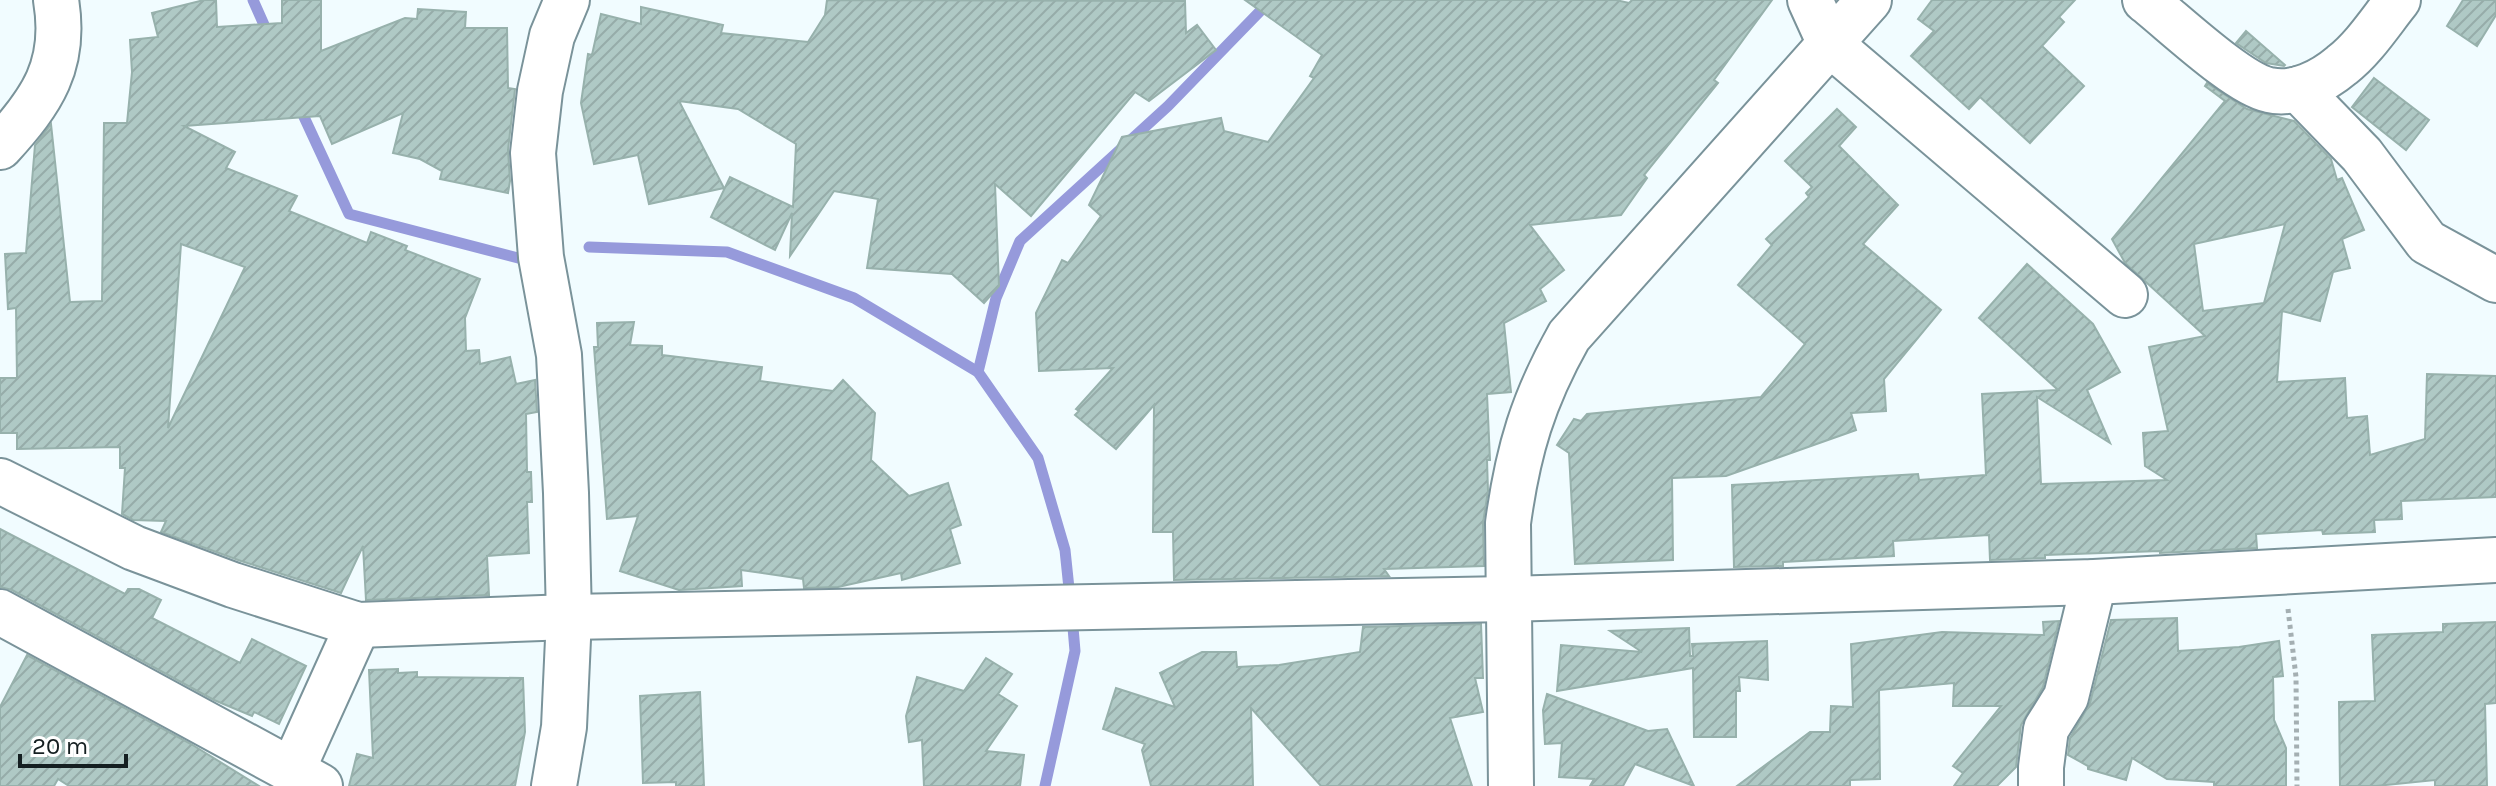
<svg xmlns="http://www.w3.org/2000/svg" width="2496" height="786" font-family="Karla,sans-serif">
  <style>
    .lines { fill: none; stroke-linecap: round; stroke-linejoin: round }
    .stream { stroke: #969adb; stroke-width: 11 }
    .building { fill: url(#building-hatch); stroke: #97b1ac; stroke-width: 2; fill-rule: evenodd }
    .street-casing { stroke: #7a939a; stroke-width: 48 }
    .path { stroke: #a4afb2; stroke-width: 5; stroke-dasharray: 4 4; stroke-linecap: butt }
    .street { stroke: #fff; stroke-width: 44 }
  </style>
  <defs>
    <pattern id="building-hatch" width="6" height="6" patternUnits="userSpaceOnUse" patternTransform="scale(2)"><rect width="6" height="6" fill="#afc9c5"/><path d="M-1 1l2-2M0 6l6-6M5 7l2-2" fill="none" stroke="#96aca9"/></pattern>
  </defs>
  <rect width="100%" height="100%" fill="#f1fcff"/>
  <g class="lines">
    <g class="stream">
      <path d="M253,0L269,36"/>
      <path d="M298,104L349,214L522,259"/>
      <path d="M589,247L727,252L854,298L978,372L1038,458L1065,550L1070,598"/>
      <path d="M978,372L996,298L1020,241L1168,106L1271,0"/>
      <path d="M1045,786L1075,651L1072,616"/>
    </g>
  </g>
  <g class="building">
    <path d="M204,0H216L217,27L282,23V0H321V51L405,18L417,19L418,9L466,12L465,28H507L508,88L515,89L508,150L510,181L508,193L440,179L442,171L420,159L393,153L403,113L332,144L320,116L184,126L235,152L226,168L297,196L289,211L367,243L371,232L407,246L405,250L480,279L465,318L466,351L479,350L480,364L510,357L516,384L535,380L537,412L526,414L527,472H531L532,502H527L529,553L487,556L489,595L366,600L363,546L341,593L241,561L161,532L166,521L133,520L122,514L125,468H120V447L17,449V433H0V378H17L16,308L8,309L5,254L26,253L35,145L51,124L70,302L102,301L104,123H127L132,72L130,40L158,37L152,13ZM181,244L245,267L168,428Z"/>
    <path d="M827,0L1185,1L1186,33L1197,25L1216,50L1149,101L1135,92L1031,216L995,184L999,286L984,303L952,274L867,268L878,199L834,191L790,256L792,213L775,250L711,217L730,177L793,207L796,144L738,109L679,101L724,188L649,204L638,155L594,164L581,103L588,54L592,55L601,14L641,24V7L723,25L721,33L808,42L825,15Z"/>
    <path d="M1245,0H1616L1629,3L1632,0H1772L1714,80L1718,83L1644,175L1647,178L1621,215L1530,225L1564,270L1540,289L1546,301L1504,323L1511,392L1487,394L1490,460H1487L1488,491L1483,523L1484,566L1384,569L1389,576L1174,580L1173,532H1153L1154,405L1116,449L1075,415L1079,411L1076,409L1113,368L1039,371L1036,313L1062,260L1068,263L1101,216L1089,205L1122,137L1221,118L1224,131L1268,142L1314,78L1310,76L1322,55Z"/>
    <path d="M1932,0H2075L2059,17L2064,22L2042,46L2084,86L2030,143L1980,97L1969,109L1911,56L1934,31L1918,19Z"/>
    <path d="M2463,0H2496V15L2477,46L2447,26Z"/>
    <path d="M2246,31L2285,65L2284,66L2266,63L2236,43Z"/>
    <path d="M2374,78L2429,120L2406,150L2352,107Z"/>
    <path d="M2207,83L2247,109L2294,121L2331,159L2337,180L2342,178L2364,230L2342,239L2350,268L2333,272L2320,321L2282,311L2277,382L2345,378L2347,418L2367,416L2370,455L2425,439L2427,374L2496,376V497L2401,501L2402,519L2374,520L2375,532L2323,534L2322,530L2256,534L2257,548L2160,553V551L2045,555V558L1990,560L1989,535L1893,541L1894,556L1783,562V566L1734,567L1732,485L1918,474L1919,480L1986,475L1982,394L2058,390L1979,318L2027,264L2093,324L2120,372L2087,390L2110,443L2037,397L2041,484L2167,480L2145,466L2143,433L2168,431L2149,347L2205,336L2125,263L2112,239L2225,101L2205,86ZM2285,224L2264,303L2203,311L2194,244Z"/>
    <path d="M1837,109L1856,127L1839,146L1898,205L1863,244L1941,310L1884,379L1886,411L1851,413L1856,430L1726,476L1672,478L1673,560L1575,564L1569,453L1557,445L1574,419L1581,421L1587,414L1761,397L1805,344L1738,285L1772,245L1766,239L1809,197L1806,193L1812,187L1785,161Z"/>
    <path d="M634,322L630,345L662,346V355L762,367L760,381L833,391L843,380L875,413L871,460L909,496L948,483L961,525L950,529L960,563L902,580L901,573L838,587L804,588L803,579L741,570L742,586L679,590L620,571L638,516L607,519L594,347H598L597,323Z"/>
    <path d="M0,529L125,594L128,589H139L161,600L152,618L240,663L252,639L306,666L279,724L254,712L252,716L214,700L12,590L0,587Z"/>
    <path d="M2177,618L2178,651L2239,647L2279,641L2283,676L2273,677L2274,720L2286,748V786H2214V782L2167,779L2132,758L2126,780L2088,769V766L2068,755L2070,738L2090,703L2111,620Z"/>
    <path d="M2059,621L2043,687L2021,725L2016,767L1997,786H1954L1963,773L1953,766L2001,706H1953L1954,683L1879,690L1880,779L1850,780V786H1737L1810,732H1830L1831,706L1853,707L1851,644L1942,632L2044,635L2043,622Z"/>
    <path d="M2496,622V703L2485,704L2487,786H2435V780L2376,786H2340L2339,702L2375,701L2372,635L2443,632V624Z"/>
    <path d="M1481,624L1483,678H1475L1483,712L1450,718L1472,786H1321L1251,708L1253,786H1151L1142,750L1145,744L1103,729L1116,688L1175,707L1160,673L1202,652H1236L1237,667L1279,665L1360,652L1363,627Z"/>
    <path d="M1689,628L1690,656H1693L1692,644L1767,641L1768,680L1739,677L1740,691H1736V737H1694L1693,668L1557,691L1561,645L1642,652L1610,631Z"/>
    <path d="M27,655L191,744L259,786H69L58,779L54,786H0V707Z"/>
    <path d="M986,658L1012,674L998,694L1017,706L986,751L1024,755L1020,786H924L922,740L909,742L906,716L917,677L964,691Z"/>
    <path d="M398,669V673L417,672V677L523,678L525,732L515,786H349L357,754L373,758L369,670Z"/>
    <path d="M700,692L704,786H676V782L643,783L640,696Z"/>
    <path d="M1547,694L1648,731L1667,729L1694,786L1635,764L1623,786H1590L1594,779L1559,777L1562,743L1545,744L1543,710Z"/>
  </g>
  <g class="lines">
    <g class="street-casing">
      <g id="street">
        <path d="M1810,0L1830,44L2125,295"/>
        <path d="M2145,0C2173,22 2238,84 2269,90C2295,96 2323,81 2342,65C2364,48 2381,21 2398,0"/>
        <path d="M2298,89L2362,155L2427,242L2496,280"/>
        <path d="M0,147C42,101 67,65 56,0"/>
        <path d="M0,481L134,548L233,585L358,625L569,617L1507,599L2094,582L2496,560"/>
        <path d="M0,612L320,786"/>
        <path d="M292,771L358,625"/>
        <path d="M554,786L564,727L569,617L566,493L559,355L541,257L533,153L540,91L552,36L567,0"/>
        <path d="M1511,786L1508,523C1518,450 1533,400 1569,336L1869,0"/>
        <path d="M2041,786V767L2046,729L2066,697L2094,582"/>
      </g>
    </g>
    <path class="path" d="M2288,609L2296,677L2297,786"/>
    <use href="#street" class="street"/>
  </g>
  <path d="M20 754v12h106v-12" fill="none" stroke="#151f21" stroke-width="4"/>
  <text x="32" y="754" font-size="24" fill="#151f21" stroke="#ffffff" stroke-width="6" paint-order="stroke">20 m</text>
</svg>
